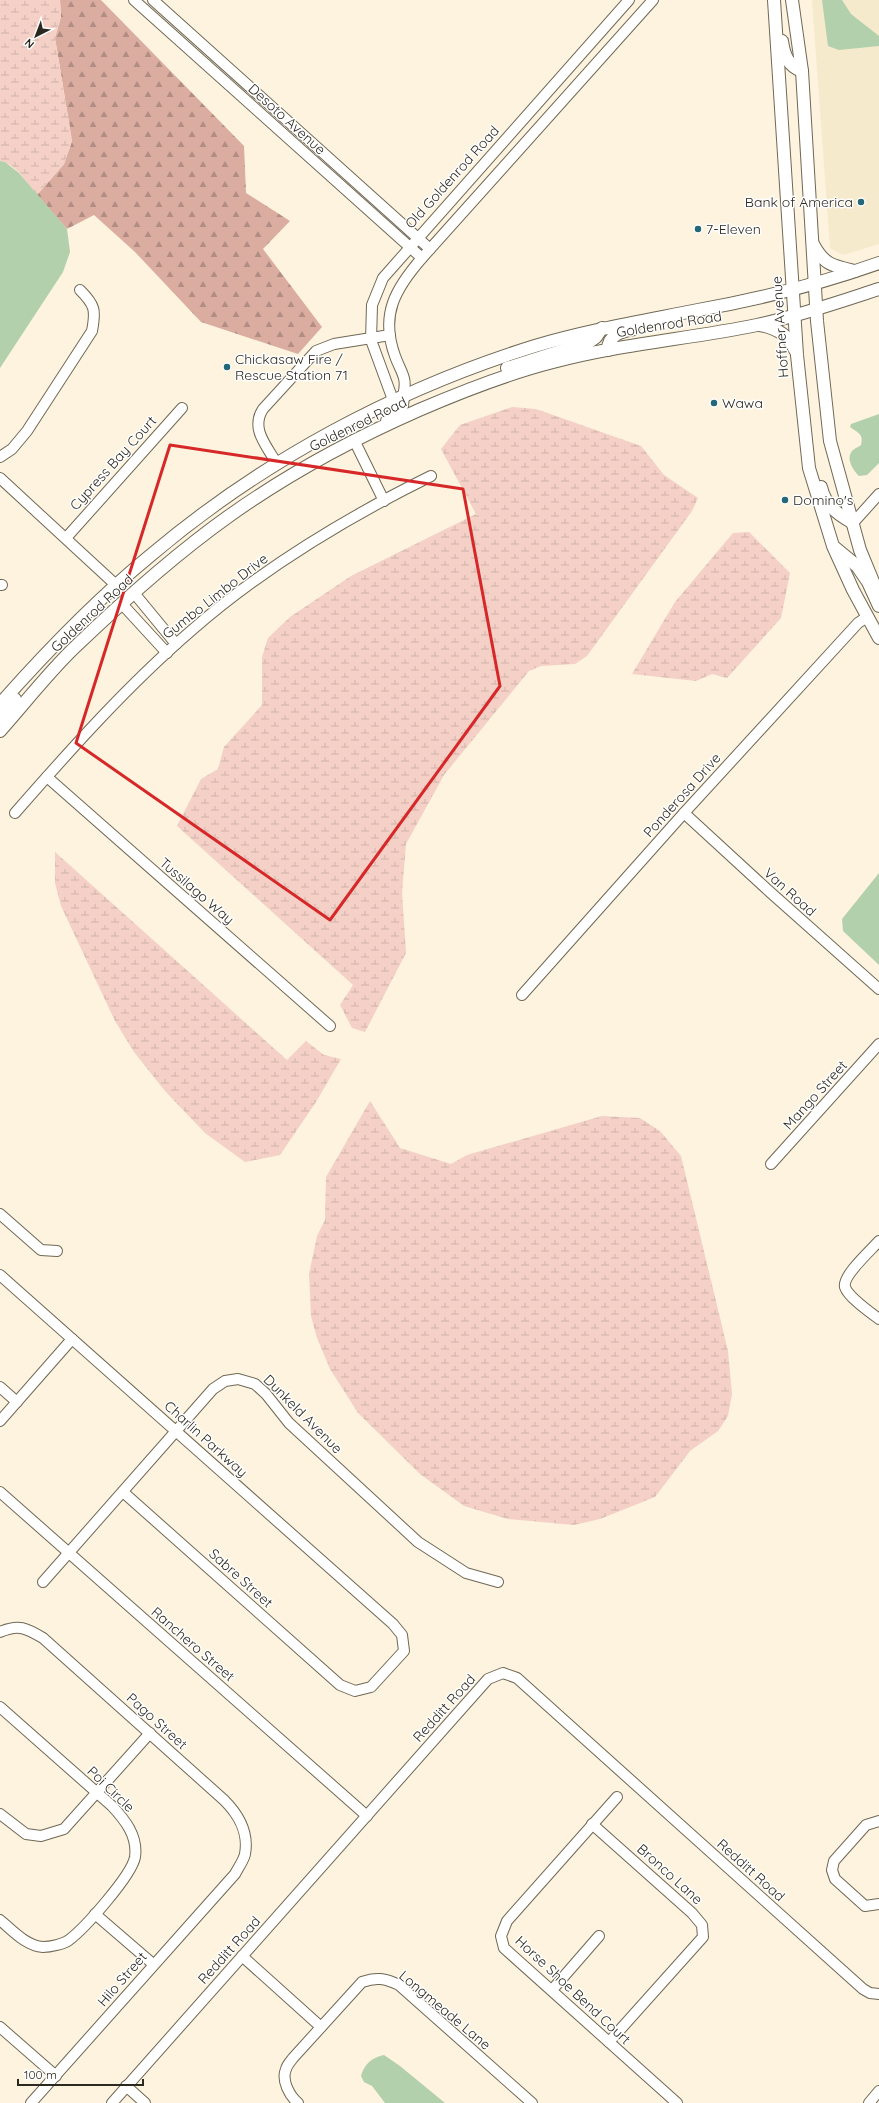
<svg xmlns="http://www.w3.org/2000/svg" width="879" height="2103" font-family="Quicksand,sans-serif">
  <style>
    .built { fill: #f6eacd }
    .forest { fill: url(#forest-firs) }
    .wetland { fill: url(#wetland-marsh) }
    .water { fill: #b3d0ad }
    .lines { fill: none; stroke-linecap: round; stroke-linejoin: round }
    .minor-casing { stroke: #706855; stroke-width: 12 }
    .major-casing { stroke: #706855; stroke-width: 14 }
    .minor { stroke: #fff; stroke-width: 10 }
    .major { stroke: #fff; stroke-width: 12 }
    .marked { fill: none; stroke: #d62828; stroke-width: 3; stroke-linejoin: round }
    .poi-dot { fill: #236778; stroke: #fff; stroke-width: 1.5 }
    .labels { text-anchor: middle; stroke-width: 3; stroke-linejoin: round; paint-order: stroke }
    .street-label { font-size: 14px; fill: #2b2820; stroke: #fff }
    .poi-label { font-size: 14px; fill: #2b2820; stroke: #fff; text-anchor: start }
  </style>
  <defs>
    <pattern id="forest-firs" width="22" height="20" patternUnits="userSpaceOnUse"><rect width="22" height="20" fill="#dbada1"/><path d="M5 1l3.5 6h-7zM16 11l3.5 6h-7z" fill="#b28d83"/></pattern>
    <pattern id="wetland-marsh" width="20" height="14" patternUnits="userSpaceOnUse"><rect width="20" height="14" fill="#f4d0c6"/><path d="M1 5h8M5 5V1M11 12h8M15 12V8" fill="none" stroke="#d1b3aa"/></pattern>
  </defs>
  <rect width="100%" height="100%" fill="#fdf3de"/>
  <path class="built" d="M812,0H879V244L843,255L830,248Z"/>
  <path class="forest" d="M60,0H101L244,146L246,193L290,221L263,249L322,327L298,354L201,322L135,252L94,215L67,229L37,195L64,164L72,141L55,38L61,17Z"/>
  <g class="wetland">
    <path d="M0,0H60L61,17L55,38L72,141L64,164L37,195C28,184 15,163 0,161Z"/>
    <path d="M512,407L536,409L641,446L664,475L698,498L692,511L587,656L575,664L541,666L529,671L444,775L406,844L402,893L406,953L365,1032L352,1028L340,1005L353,985L177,826L201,779L218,769L224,747L262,705V657L268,638L290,617L351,576L476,514L441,449L460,425Z"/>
    <path d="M749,532L790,573L781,618L727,678L712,674L696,681L632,674L675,602L733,533Z"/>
    <path d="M55,852L287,1060L306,1041L324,1055L341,1059L316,1102L280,1155L245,1162L205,1133L165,1091L134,1052L115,1021L61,906L55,883Z"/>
    <path d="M370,1101L400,1148L451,1164L467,1155L602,1116L640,1118L660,1131L681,1156L728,1351L732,1394L728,1416L718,1431L690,1451L655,1497L600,1519L574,1525L508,1519L464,1506L420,1474L358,1413L330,1369L317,1338L311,1316L309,1274L317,1236L325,1220L326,1177Z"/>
  </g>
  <g class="water">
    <path d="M822,0H842L851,14L879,36V46L839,50L828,46Z"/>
    <path d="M0,161L5,162L19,173L67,229L70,252L63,272L0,368Z"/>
    <path d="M879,414V463L867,475L859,476C853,470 845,458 853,450C855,448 859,447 861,445C864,434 858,433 850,427L851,424Z"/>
    <path d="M879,873V965L843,931L842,919Z"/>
    <path d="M384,2055L400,2066L445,2103H385L372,2086L364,2082L361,2076C364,2064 373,2057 384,2055Z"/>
  </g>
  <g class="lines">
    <g class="minor-casing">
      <g id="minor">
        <path d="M134,0L422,258"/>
        <path d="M153,0L430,249"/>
        <path d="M403,396C408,377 401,373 395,356C380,315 395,289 422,258L653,0"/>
        <path d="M393,400L371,340L372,305L383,278L629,0"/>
        <path d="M354,440L384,501"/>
        <path d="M0,457L12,449L27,431L92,331C96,310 95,305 80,290"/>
        <path d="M277,464C267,446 250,429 263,409L316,351L334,344L390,335"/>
        <path d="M0,478L116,585"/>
        <path d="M853,523L879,494"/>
        <path d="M66,538L182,408"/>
        <path d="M0,585H2"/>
        <path d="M134,593L176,644"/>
        <path d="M122,604L167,653"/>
        <path d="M47,777L330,1026"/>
        <path d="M15,813C71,749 128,685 192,630C263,568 346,518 431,476"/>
        <path d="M684,813L770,892L879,989"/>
        <path d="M522,995L684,813L858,623L867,617"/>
        <path d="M771,1164L879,1044"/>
        <path d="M0,1214L41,1250L57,1251"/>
        <path d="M879,1241C871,1250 842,1276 845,1287C848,1297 871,1313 879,1319"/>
        <path d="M0,1275L393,1624L402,1635L404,1651L371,1687L355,1691L340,1685L123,1492"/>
        <path d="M0,1387L17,1402"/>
        <path d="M0,1421L72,1339"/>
        <path d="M0,1492L367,1816"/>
        <path d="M43,1582L213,1389L225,1381L238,1379L255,1384L266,1394L289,1423L418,1542L466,1573L498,1582"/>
        <path d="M0,1632C19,1624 26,1628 43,1638L224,1800C239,1815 249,1832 245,1854C244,1860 238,1868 235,1874L31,2103"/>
        <path d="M0,1707L112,1806C125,1820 138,1836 135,1857C132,1875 85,1928 69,1940C64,1944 50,1947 43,1947C26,1946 12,1930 0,1920"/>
        <path d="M617,1797L507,1921L501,1936L504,1948L677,2103"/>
        <path d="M0,1814L26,1834L41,1836L64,1829L150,1733"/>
        <path d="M879,1821L866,1825L834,1861L832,1870L835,1879L865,1906L879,1904"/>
        <path d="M592,1824L692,1913L702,1925L703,1937L609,2042"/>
        <path d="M95,1914L153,1964"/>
        <path d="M242,1956L321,2027"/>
        <path d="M552,1990L599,1936"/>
        <path d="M0,2027L56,2076"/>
        <path d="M126,2086L145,2103"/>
        <path d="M112,2103L488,1679L503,1673L517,1678L863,1989L870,1993L879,1994"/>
        <path d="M298,2103C290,2096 281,2081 286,2069C287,2065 290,2062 293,2058L362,1982C376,1977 385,1978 399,1985L532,2103"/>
        <path d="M869,2103L879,2091"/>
      </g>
    </g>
    <g class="major-casing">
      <g id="major">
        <path d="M774,0L797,355L809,468L833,546L853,590L879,638"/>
        <path d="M792,0L802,71L817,321L830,441L860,550L879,596"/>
        <path d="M782,41C784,55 788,66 802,71"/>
        <path d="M813,244C824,265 833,266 855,271"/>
        <path d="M760,325C776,328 789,335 795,350"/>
        <path d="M608,350C608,335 621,331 634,329"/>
        <path d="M507,368L589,342L596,337L602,328"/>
        <path d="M387,421L402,406L403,396"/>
        <path d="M821,487C825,505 837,514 853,523"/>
        <path d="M834,547L857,566L868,582L879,606"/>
        <path d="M0,704C47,651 96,600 151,555C262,461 396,389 535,346C589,330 643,321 698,310C760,299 820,284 879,263"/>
        <path d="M0,716L15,699"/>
        <path d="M0,731C25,703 48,673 74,648C123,601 174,555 229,516C288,474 353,439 419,410C463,391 506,374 553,362C620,344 689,339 757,325C799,316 839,302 879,289"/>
      </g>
    </g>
    <use href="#minor" class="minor"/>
    <use href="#major" class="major"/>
  </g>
  <path class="marked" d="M170,445L463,489L500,686L330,920L76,743Z"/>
  <g class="poi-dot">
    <circle cx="861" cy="202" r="4"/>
    <circle cx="698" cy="229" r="4"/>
    <circle cx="227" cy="367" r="4"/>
    <circle cx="714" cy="403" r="4"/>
    <circle cx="785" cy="500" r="4"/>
  </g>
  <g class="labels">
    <g class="street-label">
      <text transform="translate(287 119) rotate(42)" y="5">Desoto Avenue</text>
      <text transform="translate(452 177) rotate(-48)" y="5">Old Goldenrod Road</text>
      <text transform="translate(669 324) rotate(-9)" y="5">Goldenrod Road</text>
      <text transform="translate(780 327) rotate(-94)" y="5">Hoffner Avenue</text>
      <text transform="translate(358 424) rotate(-26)" y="5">Goldenrod Road</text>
      <text transform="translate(113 463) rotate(-48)" y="5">Cypress Bay Court</text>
      <text transform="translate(215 596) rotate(-38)" y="5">Gumbo Limbo Drive</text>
      <text transform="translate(92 613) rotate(-43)" y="5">Goldenrod Road</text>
      <text transform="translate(682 795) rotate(-48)" y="5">Ponderosa Drive</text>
      <text transform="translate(197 891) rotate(41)" y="5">Tussilago Way</text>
      <text transform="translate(790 892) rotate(42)" y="5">Van Road</text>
      <text transform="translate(815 1095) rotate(-48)" y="5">Mango Street</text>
      <text transform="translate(303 1414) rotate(45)" y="5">Dunkeld Avenue</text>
      <text transform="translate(206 1439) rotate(42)" y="5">Charlin Parkway</text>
      <text transform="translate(241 1578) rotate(42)" y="5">Sabre Street</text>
      <text transform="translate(193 1644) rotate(41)" y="5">Ranchero Street</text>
      <text transform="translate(444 1708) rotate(-48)" y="5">Redditt Road</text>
      <text transform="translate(157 1721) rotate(42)" y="5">Pago Street</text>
      <text transform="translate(111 1789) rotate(44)" y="5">Poi Circle</text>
      <text transform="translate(751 1870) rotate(42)" y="5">Redditt Road</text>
      <text transform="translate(670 1874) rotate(42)" y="5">Bronco Lane</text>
      <text transform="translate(229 1950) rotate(-48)" y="5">Redditt Road</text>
      <text transform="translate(122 1979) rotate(-49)" y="5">Hilo Street</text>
      <text transform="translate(573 1990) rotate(43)" y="5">Horse Shoe Bend Court</text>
      <text transform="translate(445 2010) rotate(40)" y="5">Longmeade Lane</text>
    </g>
    <g class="poi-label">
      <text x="853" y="207" text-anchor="end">Bank of America</text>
      <text x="706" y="234">7-Eleven</text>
      <text x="235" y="364">Chickasaw Fire /<tspan x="235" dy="16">Rescue Station 71</tspan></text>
      <text x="722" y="408">Wawa</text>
      <text x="793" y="505">Domino's</text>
    </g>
  </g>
  <g transform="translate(36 36) rotate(222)" stroke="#ffffff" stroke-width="3" paint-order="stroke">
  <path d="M0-3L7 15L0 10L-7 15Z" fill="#2b2820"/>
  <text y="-6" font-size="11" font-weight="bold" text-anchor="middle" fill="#2b2820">N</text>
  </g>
  <path d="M18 2079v6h125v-6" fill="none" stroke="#2b2820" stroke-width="2"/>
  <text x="24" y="2079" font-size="12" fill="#2b2820" stroke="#ffffff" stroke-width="3" paint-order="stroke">100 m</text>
</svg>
